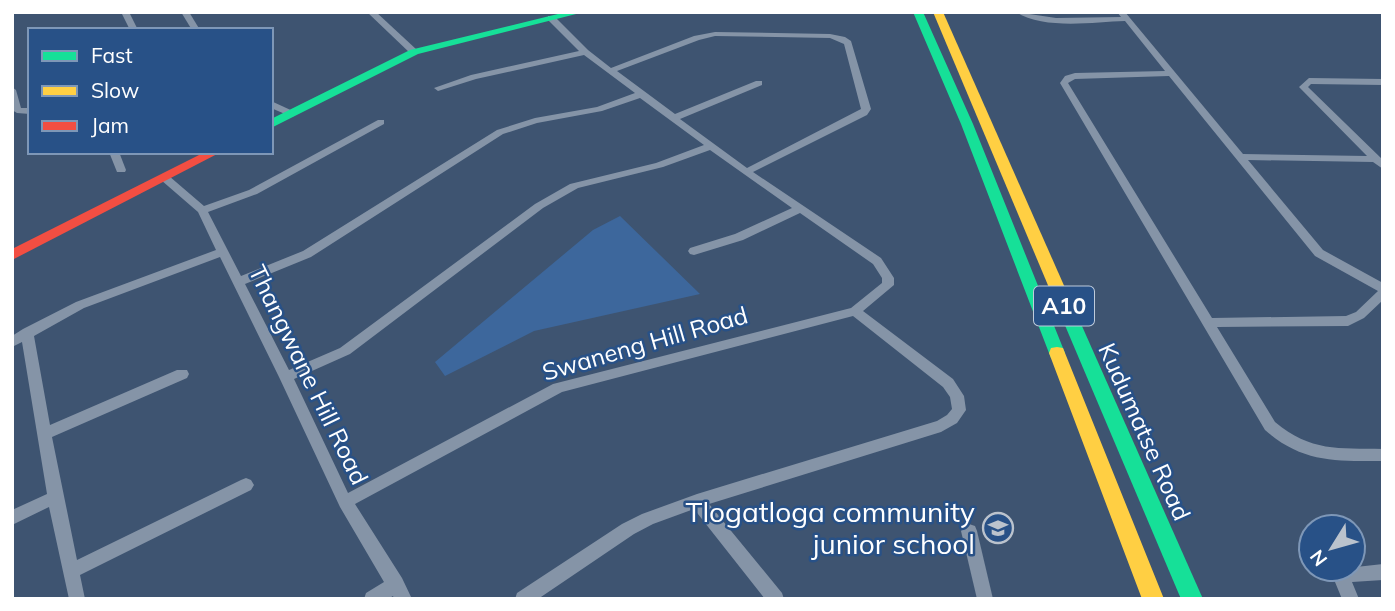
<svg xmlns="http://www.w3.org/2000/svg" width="1395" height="611" font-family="Mulish,sans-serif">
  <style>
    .green { fill: #3d679c }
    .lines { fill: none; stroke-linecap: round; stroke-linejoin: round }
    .street { fill: #8594a7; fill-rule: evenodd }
    .fast { fill: #16e098; fill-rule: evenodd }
    .slow { fill: #ffcf43; fill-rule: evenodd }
    .jam { fill: #f24e42; fill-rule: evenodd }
    .labels { text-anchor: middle; stroke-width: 5; stroke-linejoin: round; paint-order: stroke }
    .shield { fill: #285187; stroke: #becbdb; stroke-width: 2 }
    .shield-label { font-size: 23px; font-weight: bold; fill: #fff }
    .street-label { font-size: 24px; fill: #fff; stroke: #285187 }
    .near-poi-label { font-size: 28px; fill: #fff; stroke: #285187; text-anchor: end }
  </style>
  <rect width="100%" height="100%" fill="#3e5471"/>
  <path class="green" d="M620,216L700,294L534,331L445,376L435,362L593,230Z"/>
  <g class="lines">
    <g class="street">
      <path d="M121,12H129L138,30H130Z"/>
      <path d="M181,12H189L200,30H192Z"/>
      <path d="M367,12H376L417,50V54H411Z"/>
      <path d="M1016,12L1056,18L1121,17L1117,12H1125L1243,154L1367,156L1299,87L1309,78L1383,79V85L1311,84L1308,87L1383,160V169L1373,162L1248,160L1323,250L1383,283V300L1364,318L1348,326L1217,327L1275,422C1311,452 1338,448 1383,449V461C1336,461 1302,463 1265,430L1060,83L1065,76L1075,73L1165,71L1125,21C1093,22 1044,30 1016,12ZM1169,76L1315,256L1378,291L1356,312L1346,316L1212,318L1068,83L1075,79Z"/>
      <path d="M548,16H554L588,50L611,68L694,36L715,32L830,34L845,37L851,41L871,109L867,115L753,172L881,258L894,278V285L863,311L953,379L964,396L966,410L957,423L941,432L709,504L782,593L784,599H765L694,509L653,524L634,534L538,599H515L517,593L622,524L642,514L697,494L937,421L947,415L952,409L950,397L943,387L853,316L562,392L355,504L402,578L412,599H394L393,596L388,599H364L366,593L384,582L340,507L279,377L220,257L84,308L34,336L50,425L177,370H187L189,374L187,378L52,437L77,560L241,480L246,478L251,480L254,485L251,490L80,575L85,599H69L49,507L12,525V510L47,494L22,342L12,347V336L23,329L76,302L216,250L198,212L161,180V176H169L204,206L249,190L378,120H384V124L257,194L208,212L241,276L303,251L497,130L535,118L597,107L635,93L584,55L476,79L438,91L434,88L471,75L579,51L548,20ZM715,36L830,38L844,44L861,109L747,168L680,119L762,85V81H756L675,114L617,71L699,40ZM640,98L704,145L656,163L570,184L535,204L340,348L289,370L245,284L311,257L503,134L537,123L602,111ZM710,150L792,208L735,234L690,248L688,251L690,254L694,255L743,240L800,213L873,264L882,278V283L851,308L553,384L348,493L294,379L350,354L543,208L578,188L663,167Z"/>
      <path d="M12,87L16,90L21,108H30V114L17,113L12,110Z"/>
      <path d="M271,101L295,112L297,114L292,117L271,108Z"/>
      <path d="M109,152H119L126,170L125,172H117Z"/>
      <path d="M969,524L975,526L977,531L993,599H977L961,531L963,526Z"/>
      <path d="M1383,564V580L1352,582L1359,599H1342L1335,582L1338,569Z"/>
    </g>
    <g class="fast">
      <path d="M566,12H584L418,54L271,128V119L410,50Z"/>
      <path d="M913,12H923L973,124L1065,353L1063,358H1051L1049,353L961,124Z"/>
      <path d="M1058,285L1066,290L1203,599H1181L1050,290Z"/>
    </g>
    <g class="slow">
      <path d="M933,12H943L1066,290L1063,294H1053L1050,290Z"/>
      <path d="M1057,347L1063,348L1065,353L1164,599H1142L1049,353L1051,348Z"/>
    </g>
    <path class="jam" d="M205,152H221L12,260V249Z"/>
  </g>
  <defs>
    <g id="school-ring" transform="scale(1.575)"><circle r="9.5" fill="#285187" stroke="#bbc3cd" stroke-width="1.5"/><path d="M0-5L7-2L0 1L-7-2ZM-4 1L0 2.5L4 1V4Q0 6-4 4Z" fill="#bbc3cd"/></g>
  </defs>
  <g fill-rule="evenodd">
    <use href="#school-ring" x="998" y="528"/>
  </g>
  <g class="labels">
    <rect class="shield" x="1034" y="286.5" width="60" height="39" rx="5"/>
    <g class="shield-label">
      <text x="1064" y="314">A10</text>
    </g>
    <g class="street-label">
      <text transform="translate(645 344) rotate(-16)" y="8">Swaneng Hill Road</text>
      <text transform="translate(308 375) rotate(64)" y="8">Thangwane Hill Road</text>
      <text transform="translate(1144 432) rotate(66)" y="8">Kudumatse Road</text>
    </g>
    <g class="near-poi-label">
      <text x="975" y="522">Tlogatloga community<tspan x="975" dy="32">junior school</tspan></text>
    </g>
  </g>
  <rect width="1395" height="611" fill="none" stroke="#ffffff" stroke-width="28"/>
  <rect x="28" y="28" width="245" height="126" fill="#285187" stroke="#7e97b7" stroke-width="2"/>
  <rect x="42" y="51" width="35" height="10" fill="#16e098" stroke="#7e97b7" stroke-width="2"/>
  <text x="91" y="63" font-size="21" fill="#ffffff">Fast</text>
  <rect x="42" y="86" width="35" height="10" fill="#ffcf43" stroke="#7e97b7" stroke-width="2"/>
  <text x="91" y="98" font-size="21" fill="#ffffff">Slow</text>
  <rect x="42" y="121" width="35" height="10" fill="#f24e42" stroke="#7e97b7" stroke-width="2"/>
  <text x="91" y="133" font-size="21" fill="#ffffff">Jam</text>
  <g transform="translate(1332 548) rotate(233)"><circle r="33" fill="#285187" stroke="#7e97b7" stroke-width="2"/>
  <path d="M0-5L12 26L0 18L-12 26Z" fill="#bbc3cd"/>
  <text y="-10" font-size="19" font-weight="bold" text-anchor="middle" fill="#ffffff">N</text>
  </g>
</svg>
